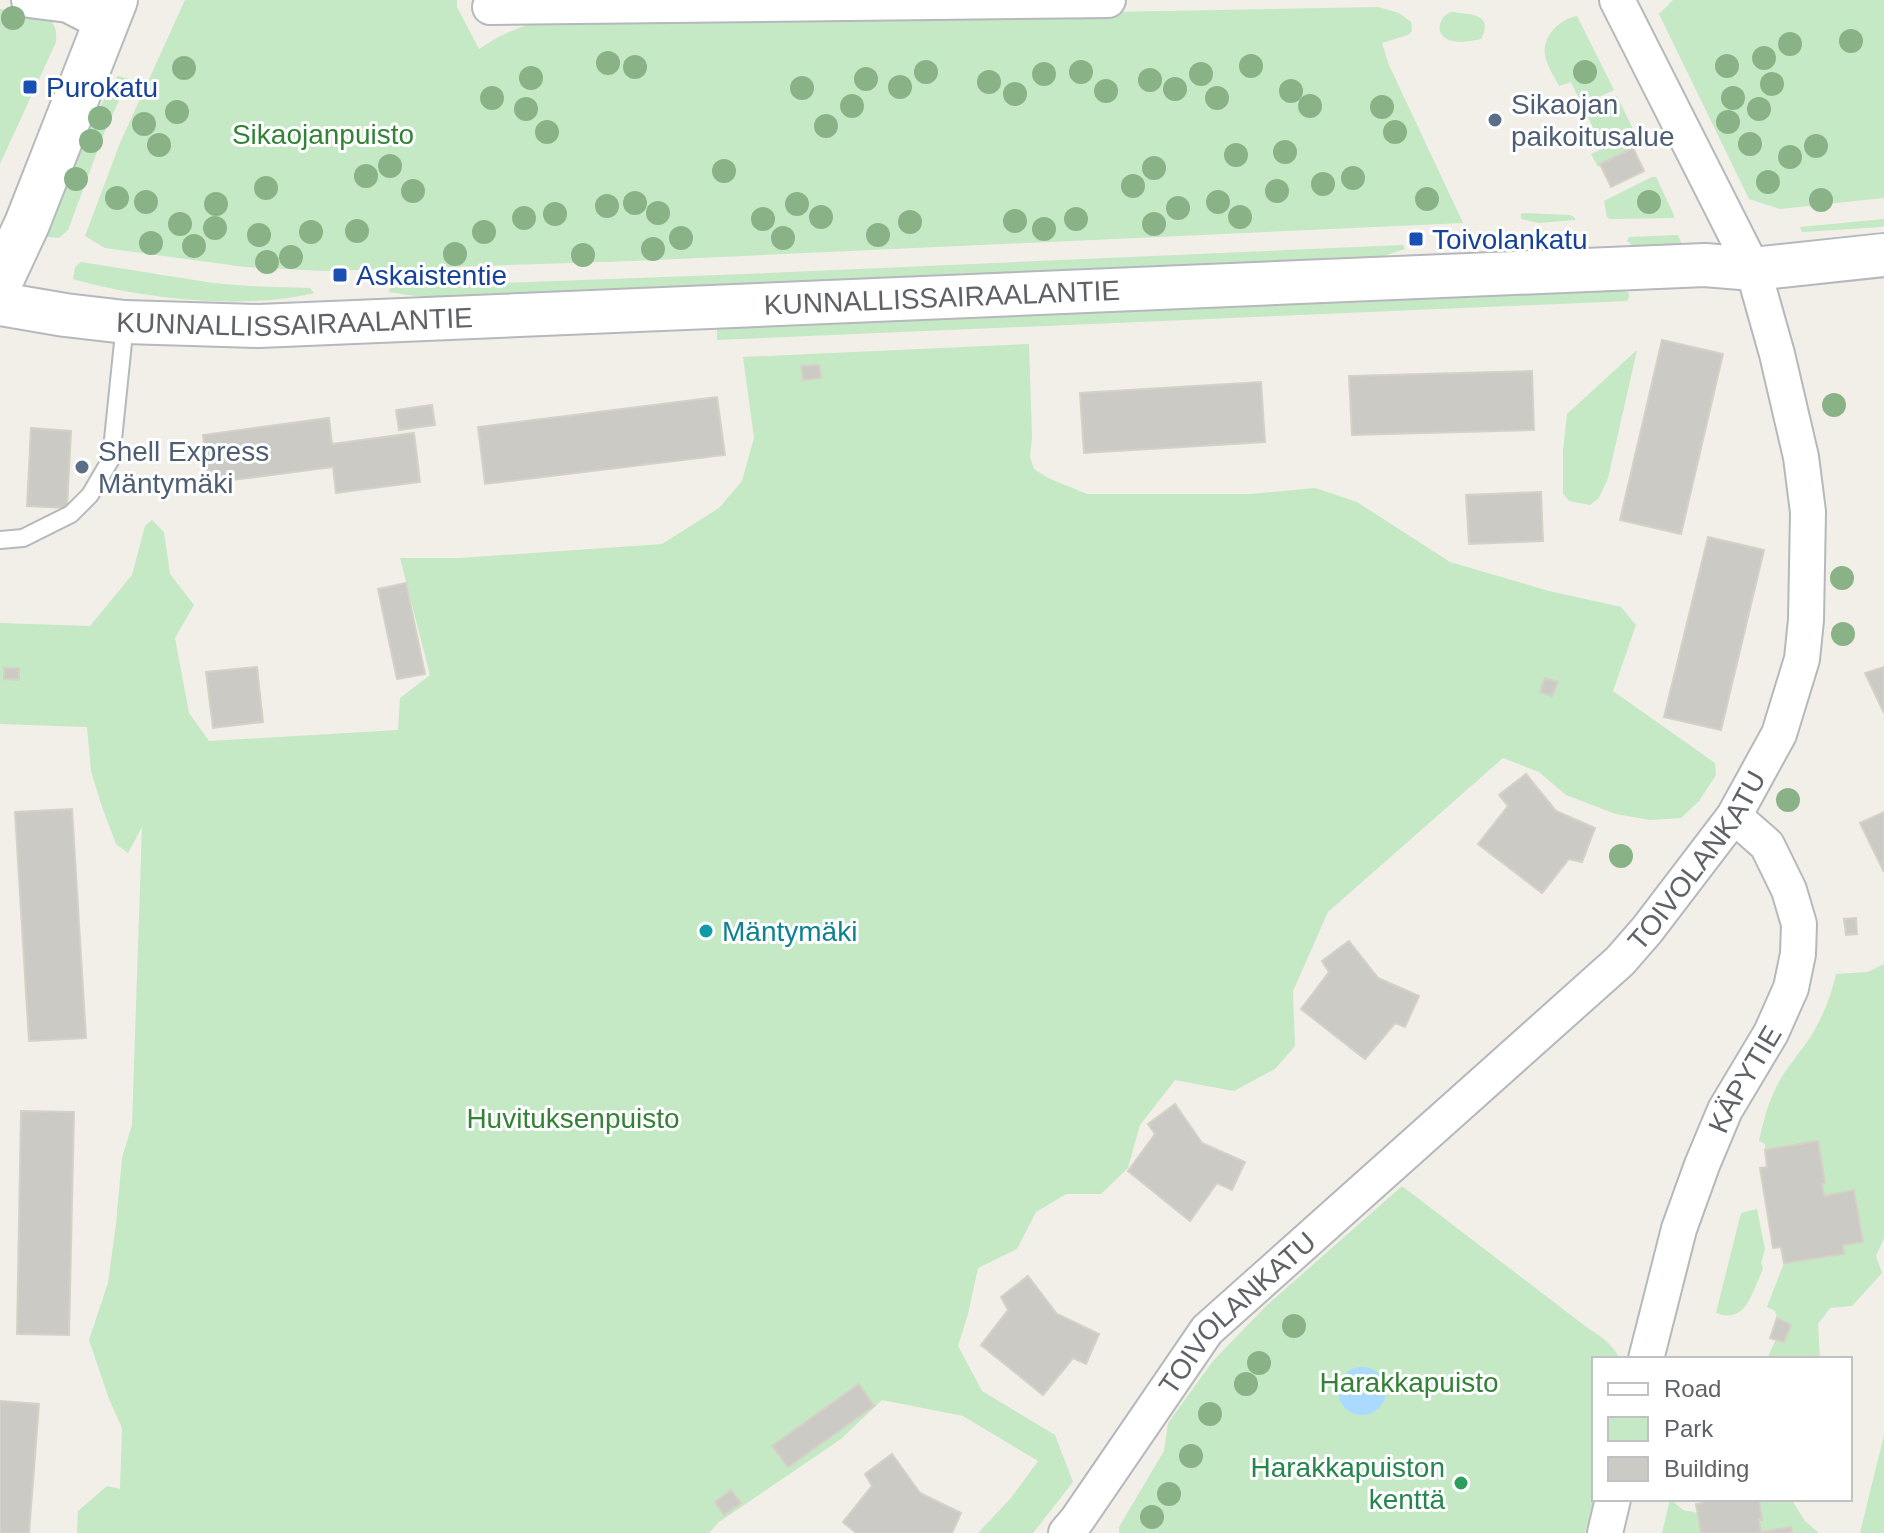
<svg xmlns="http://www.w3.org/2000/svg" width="1884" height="1533" font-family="Helvetica,sans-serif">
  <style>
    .green { fill: #c5e8c5 }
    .water { fill: #aadaff }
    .building { fill: #cccac5; stroke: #d6d1c6; stroke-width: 2 }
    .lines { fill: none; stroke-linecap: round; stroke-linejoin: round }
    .service-casing { stroke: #b5b8bc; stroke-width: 20 }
    .minor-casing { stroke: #b5b8bc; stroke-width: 38 }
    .tertiary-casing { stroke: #b5b8bc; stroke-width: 46 }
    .secondary-casing { stroke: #b6babf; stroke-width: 48 }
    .service { stroke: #fff; stroke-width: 16 }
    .minor { stroke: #fff; stroke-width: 34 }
    .tertiary { stroke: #fff; stroke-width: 42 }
    .secondary { stroke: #fff; stroke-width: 44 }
    .tree { fill: #89b387 }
    .transit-dot { fill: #1a4fb4; stroke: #fff; stroke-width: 3 }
    .service-dot { fill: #5c6f8a; stroke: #fff; stroke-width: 3 }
    .culture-dot { fill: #0f9aa8; stroke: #fff; stroke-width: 3 }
    .leisure-dot { fill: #2e9e5b; stroke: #fff; stroke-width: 3 }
    .labels { text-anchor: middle; stroke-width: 6; stroke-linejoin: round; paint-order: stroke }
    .transit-label { font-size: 28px; fill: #164399; stroke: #fff; text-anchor: start }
    .service-label { font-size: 28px; fill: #4e5e75; stroke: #fff; text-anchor: start }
    .park-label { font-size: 28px; fill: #348238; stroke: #fff }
    .street-label { font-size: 28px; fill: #5f6368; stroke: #fff }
    .culture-label { font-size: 28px; fill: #0d838f; stroke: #fff; text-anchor: start }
    .leisure-label { font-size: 28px; fill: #27864d; stroke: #fff; text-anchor: end }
  </style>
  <rect width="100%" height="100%" fill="#f1efe8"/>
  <g class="green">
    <path d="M185,0H457V7L479,49L500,36L531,23L1378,7L1399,13L1411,22L1412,31L1408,35L1382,43L1389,65L1463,223L633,261L325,271L245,267L105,248L85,236L120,143Z"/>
    <path d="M1673,0H1884V198L1780,209L1749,199L1659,14Z"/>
    <path d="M0,9L48,17C55,25 57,31 56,42L0,164Z"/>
    <path d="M1451,12C1468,14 1495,13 1481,39C1472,41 1456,44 1447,39C1434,32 1440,16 1451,12Z"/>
    <path d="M1577,16L1614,90L1582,105L1571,82L1559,86C1554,76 1547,66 1545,55C1542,36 1560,19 1577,16Z"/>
    <path d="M118,76L129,79L104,133L68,230L59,238L48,237V229C69,179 89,120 118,76Z"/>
    <path d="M1617,96L1640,144L1598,167L1591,154L1604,148L1585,112Z"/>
    <path d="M1652,177H1656L1674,215V218L1610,219L1607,217L1604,201Z"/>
    <path d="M1524,213L1570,215L1575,218V220L1539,223L1521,219V214Z"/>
    <path d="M1884,219V226L1882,227L1802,232L1800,227Z"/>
    <path d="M1678,235L1685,251H1639L1627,241L1629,237Z"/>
    <path d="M1403,245L1405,249L1371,260L442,300L389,292V289L393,287L746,274Z"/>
    <path d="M81,262L213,283L249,286L310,288L314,293C244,310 142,299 73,279L75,267Z"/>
    <path d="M1624,290L1629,293V297L1627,301L717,340V329Z"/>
    <path d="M1029,344L1032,437L1030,457L1034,469L1048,478L1087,494H1251L1315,488L1357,502L1450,562L1549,591L1621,607L1636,625L1613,691L1715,763L1716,775L1699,801L1681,818L1650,820L1616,814L1566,795L1539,772L1503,758L1328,912L1293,991L1295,1046L1275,1069L1234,1091L1175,1080L1140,1125L1128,1168L1101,1194H1066L1036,1212L1017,1249L978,1268L968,1314L958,1346L982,1391L1055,1435L1073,1482L1033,1533H978L1011,1498L1038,1461L963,1416L882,1400L841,1439L719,1522L709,1533H77L78,1511L107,1486L120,1489L122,1428L109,1399L89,1340L108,1283L116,1224L122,1158L132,1125L142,827L128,853L116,844L102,807L91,771L87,727L0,724V623L90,626L132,575L145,526L152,520L164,532L170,574L194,605L175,638L189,713L209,741L398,730L400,698L430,675L400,558H460L662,544L719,508L742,481L754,438L743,357Z"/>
    <path d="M1637,350L1608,478L1599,498L1590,505L1569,501L1563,493V451L1567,414Z"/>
    <path d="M1884,964V1238L1876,1256L1882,1273L1852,1306L1830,1308L1818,1324L1820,1359H1767L1776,1339L1785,1342L1791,1325L1782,1322V1320L1777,1318L1775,1311L1767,1307L1784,1263L1844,1254L1843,1245L1863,1242L1855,1191L1824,1196L1822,1184L1825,1182L1818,1141L1765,1150V1144L1759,1141C1764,1118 1770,1095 1783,1075C1791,1063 1801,1051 1809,1039C1822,1019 1831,997 1836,974L1868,972Z"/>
    <path d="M1402,1186L1585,1326C1600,1336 1612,1343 1620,1359H1594V1499L1585,1533H1119V1527L1164,1451L1168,1423L1213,1361L1265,1307Z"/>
    <path d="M1757,1209L1765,1249L1761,1263L1763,1269C1752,1291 1747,1325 1716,1313L1741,1213Z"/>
    <path d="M1884,1435V1533H1860Z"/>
    <path d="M1670,1499L1683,1510L1698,1513L1701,1533H1662Z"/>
    <path d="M1759,1499H1788L1793,1502L1805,1521L1819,1533H1792L1790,1527L1761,1532L1759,1520H1762Z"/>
  </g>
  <circle class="water" cx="1362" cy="1391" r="24"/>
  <g class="building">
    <path d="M1633,148L1644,171L1611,187L1600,164Z"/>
    <path d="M1662,340L1723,354L1681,534L1620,520Z"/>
    <path d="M819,365L821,378L803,380L801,366Z"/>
    <path d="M1532,371L1534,430L1352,435L1349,376Z"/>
    <path d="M1261,382L1265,442L1084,453L1080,393Z"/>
    <path d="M717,397L725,455L485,484L478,427Z"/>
    <path d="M432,405L435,425L399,430L396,410Z"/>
    <path d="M329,418L332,444L414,433L420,482L336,493L333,467L209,483L203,435Z"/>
    <path d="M31,428L71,431L67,508L27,506Z"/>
    <path d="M1541,492L1543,541L1469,544L1466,495Z"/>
    <path d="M1708,537L1764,550L1721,730L1664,717Z"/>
    <path d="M406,583L425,674L397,679L378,589Z"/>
    <path d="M257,667L263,722L213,728L206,672Z"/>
    <path d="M1884,667V713L1865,673Z"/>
    <path d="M4,668H19V680L4,679Z"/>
    <path d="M1545,678L1558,682L1552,696L1540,692Z"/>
    <path d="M1526,774L1556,811L1595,828L1582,862L1569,859L1542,893L1478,844L1508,806L1499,795Z"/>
    <path d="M72,809L86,1038L29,1041L15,812Z"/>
    <path d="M1884,812V872L1860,823Z"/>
    <path d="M1856,918L1857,934L1846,935L1844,919Z"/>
    <path d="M1349,941L1378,978L1419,996L1405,1027L1395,1023L1365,1059L1301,1009L1329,972L1322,961Z"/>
    <path d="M1175,1104L1202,1143L1245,1162L1232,1190L1217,1183L1190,1221L1128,1171L1155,1134L1148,1124Z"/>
    <path d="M21,1111L74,1112L69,1335L17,1334Z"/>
    <path d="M1818,1141L1825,1183L1822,1184L1824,1196L1854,1190L1863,1242L1843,1245L1844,1254L1784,1263L1781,1247L1773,1248L1760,1168L1767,1167L1765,1150Z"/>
    <path d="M1028,1276L1057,1314L1099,1334L1086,1364L1073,1358L1043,1395L981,1345L1008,1310L1001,1297Z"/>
    <path d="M1777,1318L1791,1325L1784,1342L1770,1338Z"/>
    <path d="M859,1384L874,1406L788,1467L772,1446Z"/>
    <path d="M0,1401L39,1404L29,1533H0Z"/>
    <path d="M892,1454L920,1493L961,1513L952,1533H856L843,1522L872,1486L865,1474Z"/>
    <path d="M731,1490L741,1503L724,1515L715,1502Z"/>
    <path d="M1703,1499H1759L1762,1520H1759L1761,1532L1791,1527L1792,1533H1701L1696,1504L1703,1503Z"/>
  </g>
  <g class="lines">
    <g class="service-casing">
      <path id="service" d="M0,540L23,538L71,514L90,495L111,459L125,323"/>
    </g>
    <g class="minor-casing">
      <g id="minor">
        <path d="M29,0L68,5L105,24"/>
        <path d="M490,7L1108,0"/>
        <path id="s1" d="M1646,1359L1679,1229L1702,1165L1725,1110L1771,1033L1791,988L1798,954L1799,924L1789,890L1767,845L1734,816"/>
        <path id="s2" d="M1066,1533L1077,1520L1207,1330L1620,961L1647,930L1734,816L1779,734L1802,659L1806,620L1808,512L1801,457L1777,354L1753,269L1617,0"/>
        <path d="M1605,1533L1613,1499"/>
      </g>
    </g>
    <g class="tertiary-casing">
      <g id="tertiary">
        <path id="s3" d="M0,304L65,315L125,322L259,326L1705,265L1753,269L1884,255"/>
      </g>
    </g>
    <g class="secondary-casing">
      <path id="secondary" d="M0,282L27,224L115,0"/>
    </g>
    <use href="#service" class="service"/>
    <use href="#minor" class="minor"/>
    <use href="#tertiary" class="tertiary"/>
    <use href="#secondary" class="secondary"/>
  </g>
  <g class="tree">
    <circle cx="13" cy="18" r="12"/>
    <circle cx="1851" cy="41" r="12"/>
    <circle cx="1790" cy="44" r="12"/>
    <circle cx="1764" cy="58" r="12"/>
    <circle cx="608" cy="63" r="12"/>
    <circle cx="1251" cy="66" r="12"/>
    <circle cx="1727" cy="66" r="12"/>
    <circle cx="635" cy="67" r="12"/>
    <circle cx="184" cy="68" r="12"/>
    <circle cx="926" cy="72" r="12"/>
    <circle cx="1081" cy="72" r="12"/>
    <circle cx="1585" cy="72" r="12"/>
    <circle cx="1044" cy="74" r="12"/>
    <circle cx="1201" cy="74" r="12"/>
    <circle cx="531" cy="78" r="12"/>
    <circle cx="866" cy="79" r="12"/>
    <circle cx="1150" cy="80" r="12"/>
    <circle cx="989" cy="82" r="12"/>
    <circle cx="1772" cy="84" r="12"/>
    <circle cx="900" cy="87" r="12"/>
    <circle cx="802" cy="88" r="12"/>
    <circle cx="1175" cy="89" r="12"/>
    <circle cx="1106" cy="91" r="12"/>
    <circle cx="1291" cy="91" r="12"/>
    <circle cx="1015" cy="94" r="12"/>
    <circle cx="492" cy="98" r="12"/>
    <circle cx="1217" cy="98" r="12"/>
    <circle cx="1733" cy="98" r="12"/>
    <circle cx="852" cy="106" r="12"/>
    <circle cx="1310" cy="106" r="12"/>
    <circle cx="1382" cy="107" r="12"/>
    <circle cx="526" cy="109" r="12"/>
    <circle cx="1759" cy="109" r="12"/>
    <circle cx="177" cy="112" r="12"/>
    <circle cx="100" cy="118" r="12"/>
    <circle cx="1728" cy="122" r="12"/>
    <circle cx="144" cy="124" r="12"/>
    <circle cx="826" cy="126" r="12"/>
    <circle cx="547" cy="132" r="12"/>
    <circle cx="1395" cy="132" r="12"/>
    <circle cx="91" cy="141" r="12"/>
    <circle cx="1750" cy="144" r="12"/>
    <circle cx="159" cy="145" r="12"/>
    <circle cx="1816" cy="146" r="12"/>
    <circle cx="1285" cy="152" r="12"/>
    <circle cx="1236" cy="155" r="12"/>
    <circle cx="1790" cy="157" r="12"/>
    <circle cx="390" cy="166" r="12"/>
    <circle cx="1154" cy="168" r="12"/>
    <circle cx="724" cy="171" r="12"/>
    <circle cx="366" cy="176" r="12"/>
    <circle cx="1353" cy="178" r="12"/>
    <circle cx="76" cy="179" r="12"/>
    <circle cx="1768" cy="182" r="12"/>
    <circle cx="1323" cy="184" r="12"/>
    <circle cx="1133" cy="186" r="12"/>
    <circle cx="266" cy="188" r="12"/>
    <circle cx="413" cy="191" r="12"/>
    <circle cx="1277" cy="191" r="12"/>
    <circle cx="117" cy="198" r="12"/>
    <circle cx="1427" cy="199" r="12"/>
    <circle cx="1821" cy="200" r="12"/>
    <circle cx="146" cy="202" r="12"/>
    <circle cx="1218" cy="202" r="12"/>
    <circle cx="1649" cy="202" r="12"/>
    <circle cx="635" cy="203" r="12"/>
    <circle cx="216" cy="204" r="12"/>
    <circle cx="797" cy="204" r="12"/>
    <circle cx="607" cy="206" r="12"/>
    <circle cx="1178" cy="208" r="12"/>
    <circle cx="658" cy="213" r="12"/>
    <circle cx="555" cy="214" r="12"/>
    <circle cx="821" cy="217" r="12"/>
    <circle cx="1240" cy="217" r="12"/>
    <circle cx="524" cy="218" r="12"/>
    <circle cx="763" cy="219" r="12"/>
    <circle cx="1076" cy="219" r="12"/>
    <circle cx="1015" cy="221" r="12"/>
    <circle cx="910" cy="222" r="12"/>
    <circle cx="180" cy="224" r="12"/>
    <circle cx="1154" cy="224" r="12"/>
    <circle cx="215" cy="228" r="12"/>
    <circle cx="1044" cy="229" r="12"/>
    <circle cx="357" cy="231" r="12"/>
    <circle cx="311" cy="232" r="12"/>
    <circle cx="484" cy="232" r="12"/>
    <circle cx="259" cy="235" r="12"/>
    <circle cx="878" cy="235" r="12"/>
    <circle cx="681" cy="238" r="12"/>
    <circle cx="783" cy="238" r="12"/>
    <circle cx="151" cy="243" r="12"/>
    <circle cx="194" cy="246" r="12"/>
    <circle cx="653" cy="249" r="12"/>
    <circle cx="455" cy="254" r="12"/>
    <circle cx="583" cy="255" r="12"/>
    <circle cx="291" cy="257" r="12"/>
    <circle cx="267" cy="262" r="12"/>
    <circle cx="1834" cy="405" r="12"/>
    <circle cx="1842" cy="578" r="12"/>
    <circle cx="1843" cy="634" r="12"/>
    <circle cx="1788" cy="800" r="12"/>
    <circle cx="1621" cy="856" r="12"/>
    <circle cx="1294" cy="1326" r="12"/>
    <circle cx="1259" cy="1363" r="12"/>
    <circle cx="1246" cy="1384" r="12"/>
    <circle cx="1210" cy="1414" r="12"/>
    <circle cx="1191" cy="1456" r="12"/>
    <circle cx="1169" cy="1494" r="12"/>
    <circle cx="1152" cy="1517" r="12"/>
  </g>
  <g class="transit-dot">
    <rect x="22" y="79" width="16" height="16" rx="4"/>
    <rect x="1408" y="231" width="16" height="16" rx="4"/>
    <rect x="332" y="267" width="16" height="16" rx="4"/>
  </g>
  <g class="service-dot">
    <circle cx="1495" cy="120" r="8"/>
    <circle cx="82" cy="467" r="8"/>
  </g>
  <circle class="culture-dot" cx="706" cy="931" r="8"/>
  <circle class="leisure-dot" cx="1461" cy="1483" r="8"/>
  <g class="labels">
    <g class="transit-label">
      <text x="46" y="97">Purokatu</text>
      <text x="1432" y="249">Toivolankatu</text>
      <text x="356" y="285">Askaistentie</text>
    </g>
    <g class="service-label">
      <text x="1511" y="114">Sikaojan<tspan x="1511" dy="32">paikoitusalue</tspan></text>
      <text x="98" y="461">Shell Express<tspan x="98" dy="32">Mäntymäki</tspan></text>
    </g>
    <g class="park-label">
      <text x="323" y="144">Sikaojanpuisto</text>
      <text x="573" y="1128">Huvituksenpuisto</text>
      <text x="1409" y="1392">Harakkapuisto</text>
    </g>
    <g class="street-label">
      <text dy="10" stroke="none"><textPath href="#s3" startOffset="944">KUNNALLISSAIRAALANTIE</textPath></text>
      <text dy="10" stroke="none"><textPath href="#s3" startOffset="296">KUNNALLISSAIRAALANTIE</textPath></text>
      <text dy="10" stroke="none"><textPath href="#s2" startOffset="928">TOIVOLANKATU</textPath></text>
      <text dy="10" stroke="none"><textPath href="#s1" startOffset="298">KÄPYTIE</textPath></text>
      <text dy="10" stroke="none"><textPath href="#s2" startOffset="280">TOIVOLANKATU</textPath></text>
    </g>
    <g class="culture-label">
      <text x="722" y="941">Mäntymäki</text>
    </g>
    <g class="leisure-label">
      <text x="1445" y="1477">Harakkapuiston<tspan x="1445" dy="32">kenttä</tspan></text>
    </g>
  </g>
  <rect x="1592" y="1357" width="260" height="144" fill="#ffffff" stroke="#bfc1c3" stroke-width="2"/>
  <rect x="1608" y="1383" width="40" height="12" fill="#ffffff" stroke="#bfc1c3" stroke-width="2"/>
  <text x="1664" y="1397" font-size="24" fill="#5f6368">Road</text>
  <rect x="1608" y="1417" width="40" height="24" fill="#c5e8c5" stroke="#bfc1c3" stroke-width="2"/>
  <text x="1664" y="1437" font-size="24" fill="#5f6368">Park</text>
  <rect x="1608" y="1457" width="40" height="24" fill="#cccac5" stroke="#bfc1c3" stroke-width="2"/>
  <text x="1664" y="1477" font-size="24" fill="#5f6368">Building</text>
</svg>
